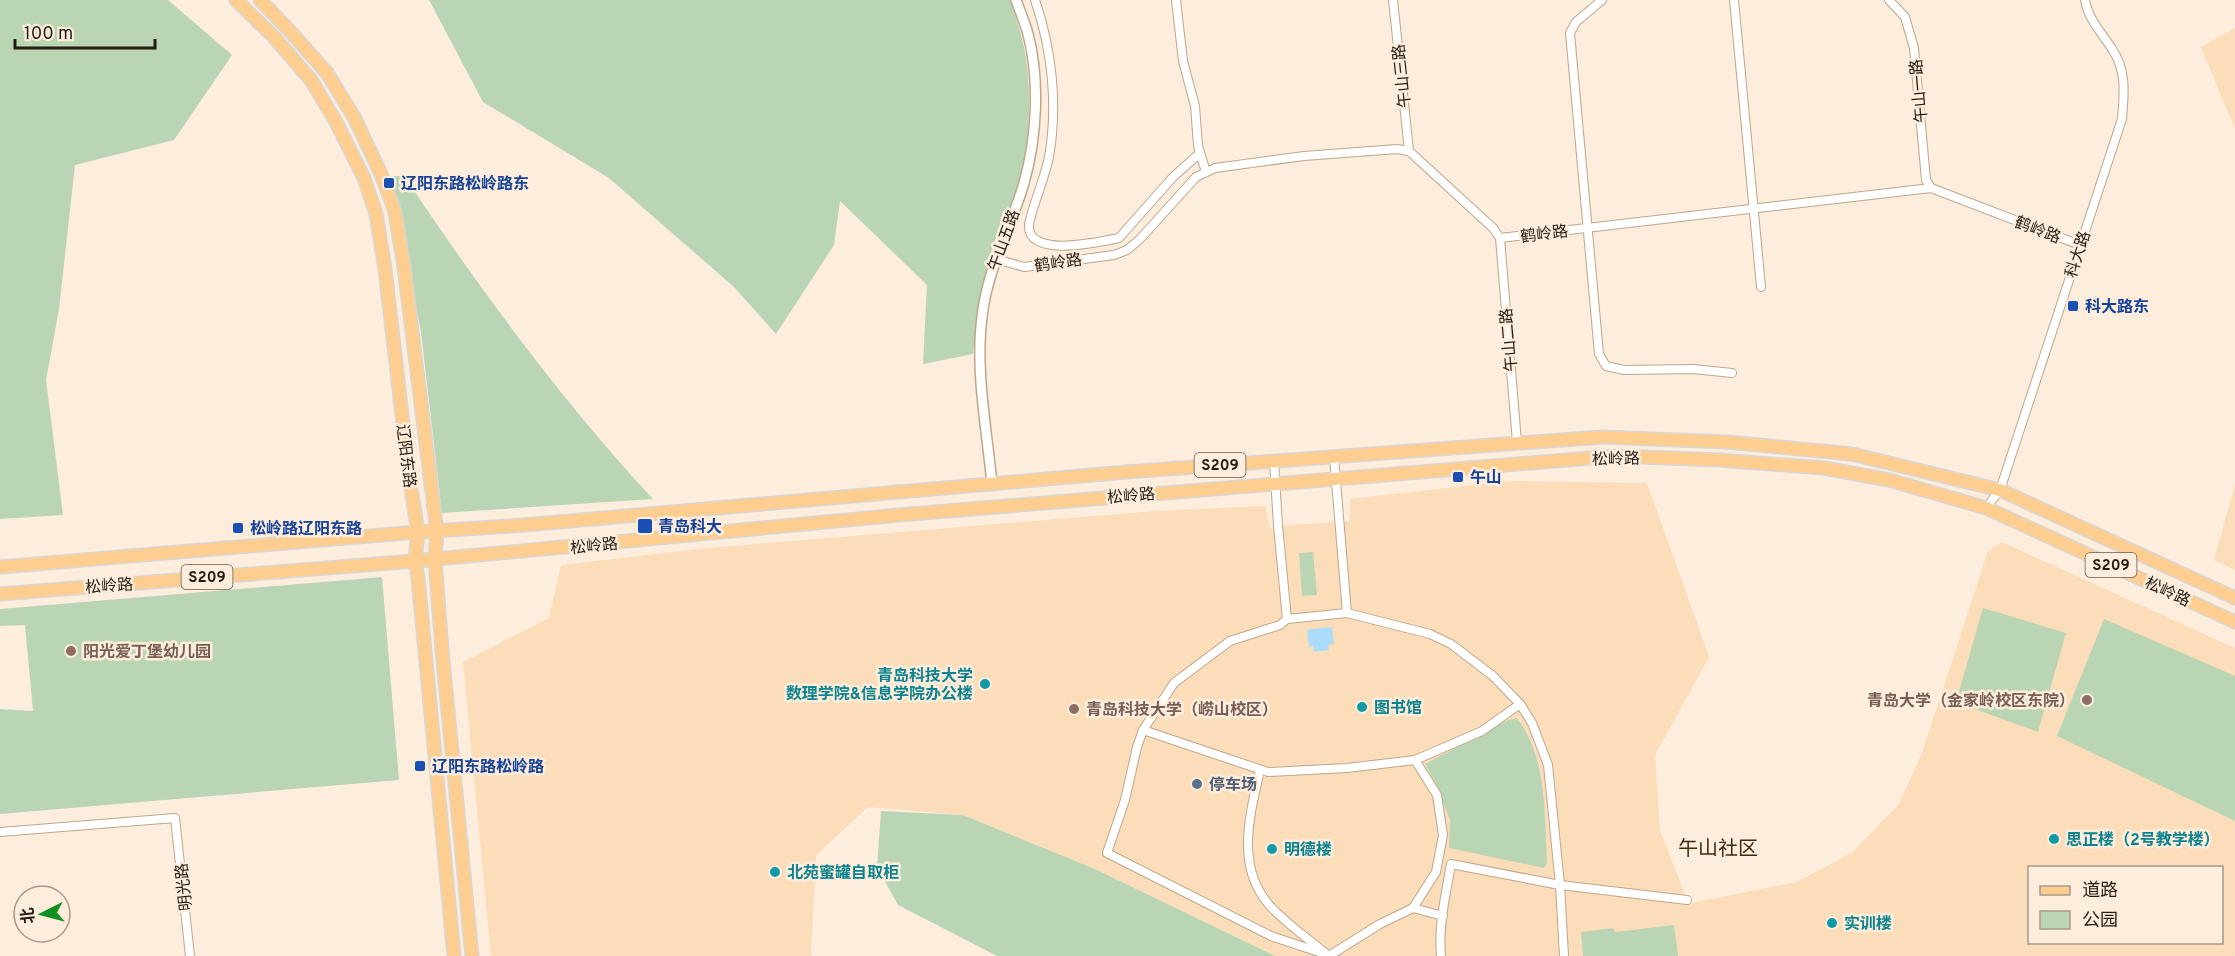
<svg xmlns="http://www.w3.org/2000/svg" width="2235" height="956" font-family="Overpass,'Noto Sans SC',sans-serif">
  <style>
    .built { fill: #fbddba; fill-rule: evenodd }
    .green { fill: #bad5b3 }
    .water { fill: #abdcfb }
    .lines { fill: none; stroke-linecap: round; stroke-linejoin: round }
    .minor-casing { stroke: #bea68b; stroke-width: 10 }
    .tertiary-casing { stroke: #bea68b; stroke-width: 12 }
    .primary-casing { stroke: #d8d6d4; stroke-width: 15 }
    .minor { stroke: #fff; stroke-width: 8 }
    .tertiary { stroke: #fff; stroke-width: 9 }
    .primary { stroke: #fece91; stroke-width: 12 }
    .transit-dot { fill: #1a4fb4; stroke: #fceddc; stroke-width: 2 }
    .education-dot { fill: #8d6e63; stroke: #fceddc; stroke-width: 2 }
    .culture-dot { fill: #0f9aa8; stroke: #fceddc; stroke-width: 2 }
    .service-dot { fill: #5c6f8a; stroke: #fceddc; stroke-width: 2 }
    .labels { text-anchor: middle; stroke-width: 5; stroke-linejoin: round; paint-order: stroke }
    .shield { fill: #fceddc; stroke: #655a4e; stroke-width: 1.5 }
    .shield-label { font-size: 15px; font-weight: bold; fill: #241b11 }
    .street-label { font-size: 16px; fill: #241b11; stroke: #fceddc }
    .transit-label { font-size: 16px; font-weight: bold; fill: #164399; stroke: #fceddc; text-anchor: start }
    .education-label { font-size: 16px; font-weight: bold; fill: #785e54; stroke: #fceddc; text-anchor: start }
    .culture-label { font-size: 16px; font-weight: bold; fill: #0d838f; stroke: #fceddc; text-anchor: start }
    .service-label { font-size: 16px; font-weight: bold; fill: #4e5e75; stroke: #fceddc; text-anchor: start }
    .quarter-label { font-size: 20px; fill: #3d2a12; stroke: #fceddc }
  </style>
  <rect width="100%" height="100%" fill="#fceddc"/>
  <g class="built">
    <path d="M2235,28V129L2201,47Z"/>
    <path d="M1511,481L1647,483L1709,657L1655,755L1660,830L1687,900L1686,904L1797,882L1853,852L1899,804L1922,753L1988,551L2002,542L2235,648V954L2234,956H1275L1095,869L963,815L868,807L816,855L811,956H491L463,662L549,618L561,565L708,548L1155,511L1265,506L1270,528L1278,526L1350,521V499ZM2030,868H2222V942H2030Z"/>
    <path d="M2235,485V570L2214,560Z"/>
  </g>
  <g class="green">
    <path d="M0,0H168L232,55L174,140L75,165L59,309L46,380L63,515L0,519Z"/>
    <path d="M429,0H1010C1014,11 1018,23 1021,35C1034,81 1030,142 1019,188C1014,206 1003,221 996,238C982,276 977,314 973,354L923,364L927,285L840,201L834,245L776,334L734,287L609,178L483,102Z"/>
    <path d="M391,176H404C479,288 561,400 653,499L442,513L421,332Z"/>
    <path d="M1313,552L1317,595L1302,596L1299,553Z"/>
    <path d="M382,577L399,780L0,814V709L33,711L25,625L0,626V609Z"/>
    <path d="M1983,608L2066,633L2038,732L1956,702Z"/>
    <path d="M2104,619L2235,676V821L2057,736Z"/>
    <path d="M1517,718C1548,759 1544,814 1547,863L1544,868L1449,848L1450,820L1436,784L1425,764L1508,720Z"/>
    <path d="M881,811L963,815L1095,869L1275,956H997L898,905L877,867Z"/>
    <path d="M1674,925L1678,956H1583L1581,932L1613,928L1615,932Z"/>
  </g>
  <path class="water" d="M1332,627L1334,644L1328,645L1329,650L1314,652L1313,646L1309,647L1307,630Z"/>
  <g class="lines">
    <g class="minor-casing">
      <g id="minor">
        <path d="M1035,0C1052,49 1058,105 1049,157C1044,181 1034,201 1029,224C1026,259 1099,242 1119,238L1173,177L1200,153"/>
        <path d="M1176,0L1183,61L1195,106L1198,146L1206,172"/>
        <path d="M1393,0L1409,151"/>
        <path d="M1602,0L1576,22L1570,33L1599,354L1606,366L1624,370L1693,369L1732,373"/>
        <path d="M1734,0L1761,287"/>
        <path d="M1889,0L1905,17L1914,48L1926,180L1931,188"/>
        <path d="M1500,238L1517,442"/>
        <path d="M996,259L1024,267L1114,255L1127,250L1140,239L1196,177L1215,168L1304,156L1397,149L1409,151L1493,228L1500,238L1931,188L2080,245"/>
        <path d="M1334,457L1347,613"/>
        <path d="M1274,461L1278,526L1287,619"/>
        <path d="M1986,508L2000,490L2122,119C2124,94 2127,71 2112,49C2102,33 2088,19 2085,0"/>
        <path d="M1143,730L1268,772L1347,768L1415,760L1482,731L1520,704"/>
        <path d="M1260,770C1249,818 1234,872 1275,911C1291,927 1311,941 1329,956L1380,924L1413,908L1443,916"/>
        <path d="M0,832L175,818L190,956"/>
        <path d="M1413,908L1436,872L1443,835L1437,795L1415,760"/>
        <path d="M1331,956L1271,936L1107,853L1125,800L1137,747L1143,730L1174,683L1230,641L1280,625L1287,619L1347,613L1430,634L1451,644L1493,676L1520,704L1532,723L1548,765L1560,885L1564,956"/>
        <path d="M1441,956C1438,925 1446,894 1451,864L1560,885L1687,900"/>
      </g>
    </g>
    <g class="tertiary-casing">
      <path id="tertiary" d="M992,484C987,430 975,371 982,317C987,269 1011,228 1024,183C1037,137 1040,80 1028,34C1025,23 1020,11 1016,0"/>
    </g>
    <g class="primary-casing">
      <g id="primary">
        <path d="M236,0L273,36L311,80L336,122L364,178L376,214L385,269L409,476L418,532L415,561L418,578L454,956"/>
        <path d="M260,0L288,29L327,73L354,117L381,174L395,212L404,267L437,532L435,559L442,650L472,956"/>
        <path d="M0,567L418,532L524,525L1126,472L1602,437L1727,442L1852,454L2000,490L2235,598"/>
        <path d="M0,594L415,561L910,514L1615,456L1719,460L1824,468L1889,480L1986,508L2235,622"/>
      </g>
    </g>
    <use href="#minor" class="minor"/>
    <use href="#tertiary" class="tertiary"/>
    <use href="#primary" class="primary"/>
  </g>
  <g class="transit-dot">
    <rect x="383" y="177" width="12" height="12" rx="3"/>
    <rect x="2067" y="300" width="12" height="12" rx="3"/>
    <rect x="1452" y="471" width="12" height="12" rx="3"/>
    <rect x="637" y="518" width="16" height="16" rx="3"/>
    <rect x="232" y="522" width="12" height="12" rx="3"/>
    <rect x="414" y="760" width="12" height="12" rx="3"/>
  </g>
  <g class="education-dot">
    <circle cx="71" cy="651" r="6"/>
    <circle cx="2087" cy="700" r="6"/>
    <circle cx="1074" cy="709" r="6"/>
  </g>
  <g class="culture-dot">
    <circle cx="985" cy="684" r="6"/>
    <circle cx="1362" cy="707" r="6"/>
    <circle cx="2054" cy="839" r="6"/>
    <circle cx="1272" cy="849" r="6"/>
    <circle cx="775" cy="872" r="6"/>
    <circle cx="1832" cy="923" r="6"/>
  </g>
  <circle class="service-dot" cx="1197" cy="784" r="6"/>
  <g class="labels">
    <g class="shield">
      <rect x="1194.5" y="453" width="51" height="24" rx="4.5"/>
      <rect x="2085.5" y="553" width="51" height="24" rx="4.5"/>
      <rect x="181.5" y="565" width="51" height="24" rx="4.5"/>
    </g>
    <g class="shield-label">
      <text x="1220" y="470">S209</text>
      <text x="2111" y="570">S209</text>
      <text x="207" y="582">S209</text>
    </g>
    <g class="street-label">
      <text transform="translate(1401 76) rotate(-96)" y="6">午山三路</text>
      <text transform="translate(1918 91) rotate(-95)" y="6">午山一路</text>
      <text transform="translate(2038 229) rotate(21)" y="6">鹤岭路</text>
      <text transform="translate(1544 233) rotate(-7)" y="6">鹤岭路</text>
      <text transform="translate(1003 240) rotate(-70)" y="6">午山五路</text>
      <text transform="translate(2077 254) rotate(-72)" y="6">科大路</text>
      <text transform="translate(1058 262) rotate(-8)" y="6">鹤岭路</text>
      <text transform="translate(1508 340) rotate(-95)" y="6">午山二路</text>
      <text transform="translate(407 456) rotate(83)" y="6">辽阳东路</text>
      <text transform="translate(1616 458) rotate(-1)" y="6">松岭路</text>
      <text transform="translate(1131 495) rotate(-5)" y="6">松岭路</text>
      <text transform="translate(594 545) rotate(-6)" y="6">松岭路</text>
      <text transform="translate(109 585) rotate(-4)" y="6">松岭路</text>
      <text transform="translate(2168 591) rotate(25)" y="6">松岭路</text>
      <text transform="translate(183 887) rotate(-96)" y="6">明光路</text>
    </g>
    <g class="transit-label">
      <text x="401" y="189">辽阳东路松岭路东</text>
      <text x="2085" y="312">科大路东</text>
      <text x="1470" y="483">午山</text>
      <text x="658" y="532">青岛科大</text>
      <text x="250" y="534">松岭路辽阳东路</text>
      <text x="432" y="772">辽阳东路松岭路</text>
    </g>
    <g class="education-label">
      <text x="83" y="657">阳光爱丁堡幼儿园</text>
      <text x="2075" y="706" text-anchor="end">青岛大学（金家岭校区东院）</text>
      <text x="1086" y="715">青岛科技大学（崂山校区）</text>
    </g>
    <g class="culture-label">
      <text x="973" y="681" text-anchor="end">青岛科技大学<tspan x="973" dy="18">数理学院&amp;信息学院办公楼</tspan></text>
      <text x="1374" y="713">图书馆</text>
      <text x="2066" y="845">思正楼（2号教学楼）</text>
      <text x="1284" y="855">明德楼</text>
      <text x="787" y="878">北苑蜜罐自取柜</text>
      <text x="1844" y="929">实训楼</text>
    </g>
    <g class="service-label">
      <text x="1209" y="790">停车场</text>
    </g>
    <g class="quarter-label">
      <text x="1718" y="855">午山社区</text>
    </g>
  </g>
  <rect x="2028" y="866" width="195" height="78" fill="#fceddc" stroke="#a6998b" stroke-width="1.5"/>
  <rect x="2040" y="886" width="30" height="9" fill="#fece91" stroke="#a6998b" stroke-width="1.5"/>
  <text x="2082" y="896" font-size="18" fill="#241b11">道路</text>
  <rect x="2040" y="911" width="30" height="18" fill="#bad5b3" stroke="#a6998b" stroke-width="1.5"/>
  <text x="2082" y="926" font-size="18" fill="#241b11">公园</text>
  <g transform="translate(42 914) rotate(264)"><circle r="28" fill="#fceddc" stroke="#a6998b" stroke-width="1.5"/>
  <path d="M0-4.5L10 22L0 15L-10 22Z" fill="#119121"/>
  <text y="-9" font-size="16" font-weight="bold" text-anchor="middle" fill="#241b11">北</text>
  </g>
  <path d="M15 39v9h140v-9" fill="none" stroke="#241b11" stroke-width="3"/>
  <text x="24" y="39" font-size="18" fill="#241b11" stroke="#fceddc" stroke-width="4.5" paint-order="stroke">100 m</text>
</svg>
